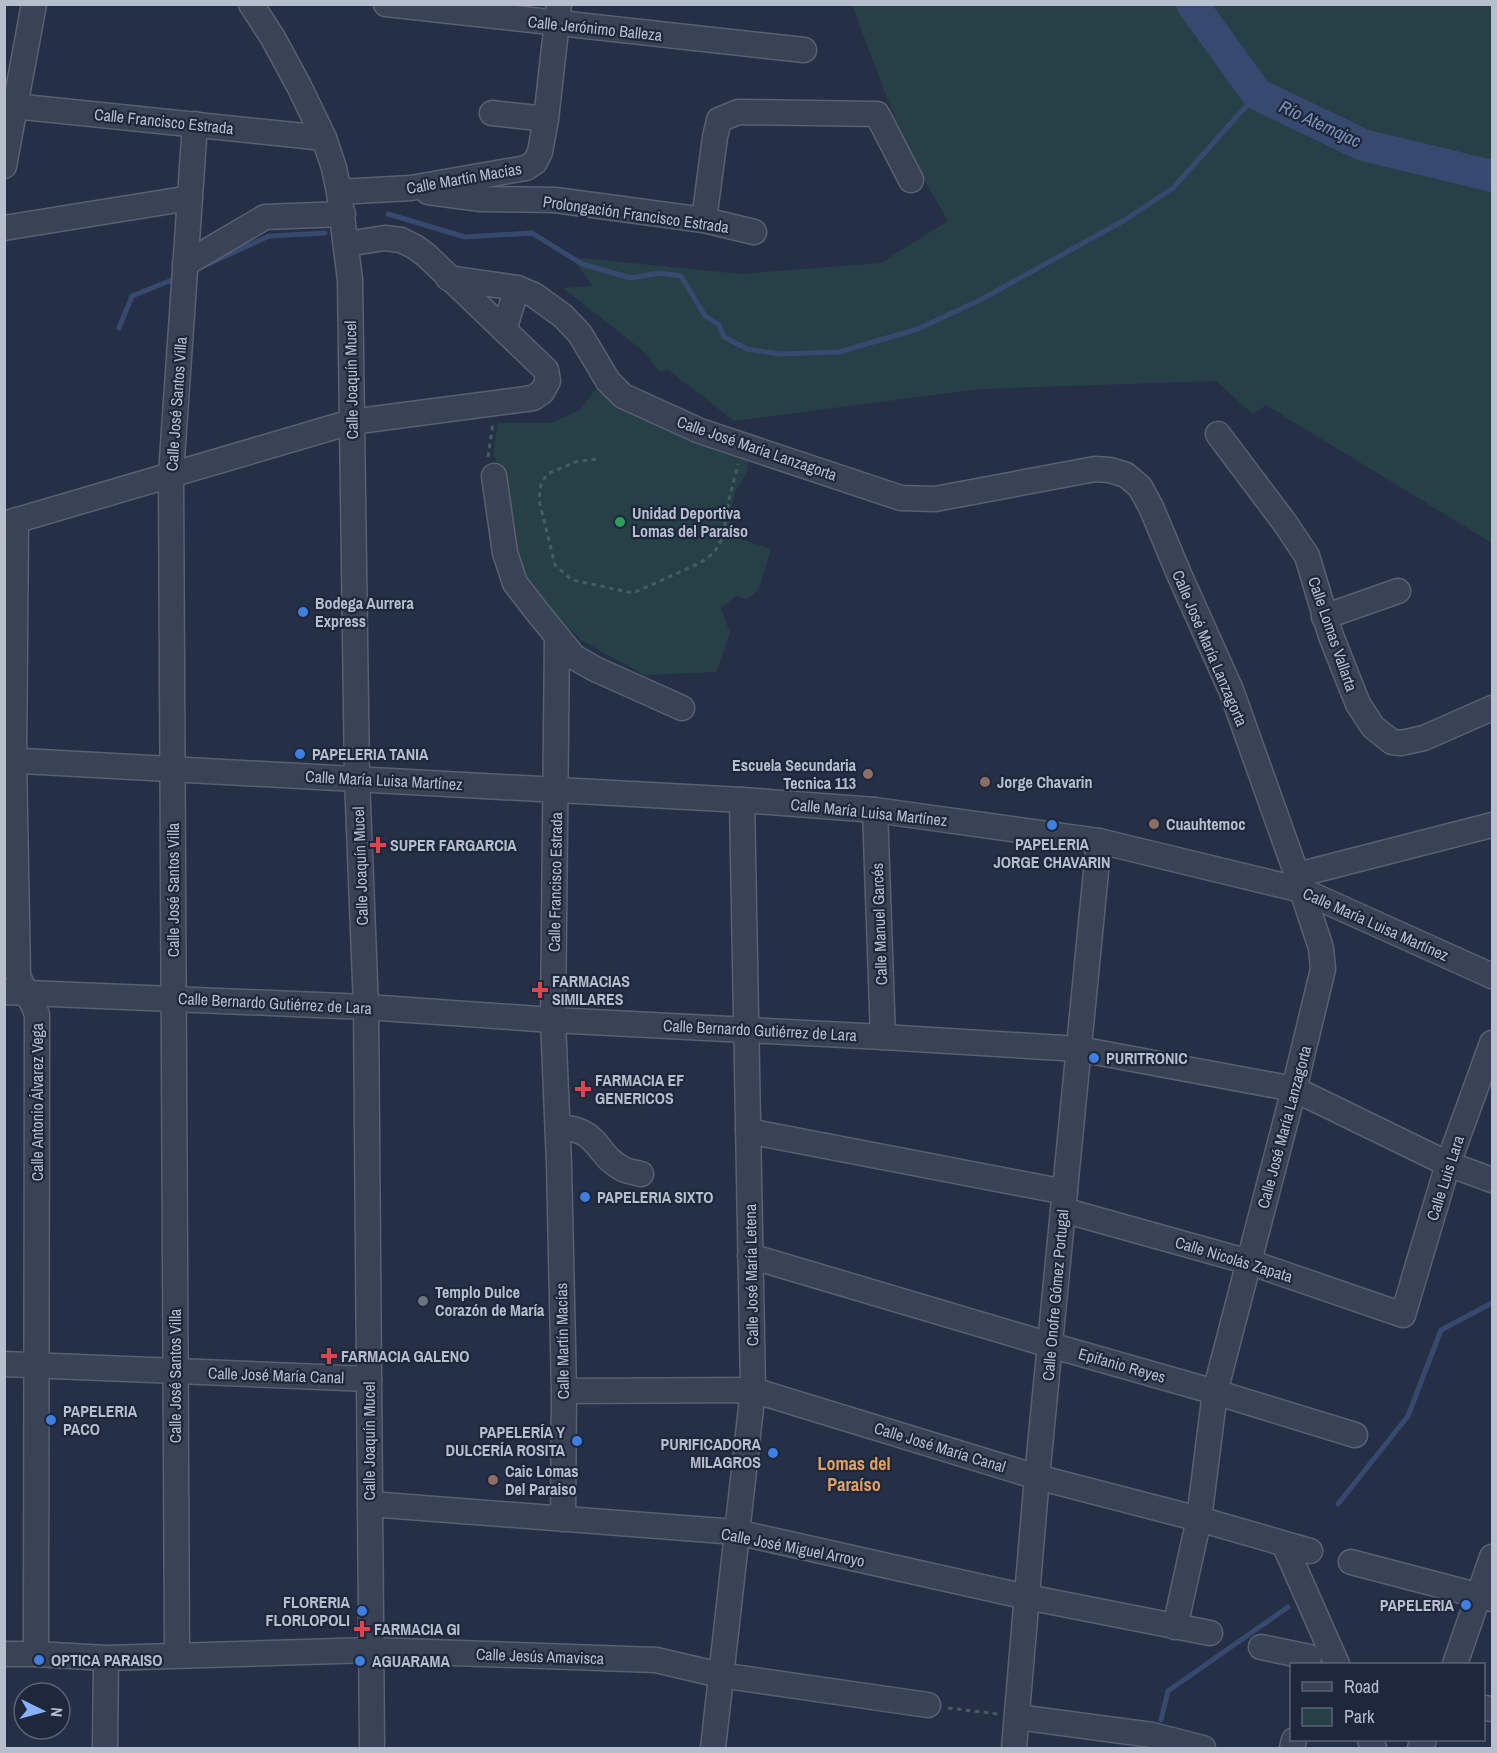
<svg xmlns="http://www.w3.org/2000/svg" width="1497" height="1753" font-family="'Archivo Narrow',sans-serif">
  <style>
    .green { fill: #274047 }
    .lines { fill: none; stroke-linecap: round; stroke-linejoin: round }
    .stream { stroke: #37496e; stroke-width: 5 }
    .river { stroke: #37496e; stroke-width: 32 }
    .minor-casing { stroke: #586072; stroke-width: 27 }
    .path { stroke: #455d62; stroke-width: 3; stroke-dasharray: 4.5 4.5; stroke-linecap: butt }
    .minor { stroke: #3a4355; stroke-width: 24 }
    .leisure-dot { fill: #2e9e5b; stroke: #1e273b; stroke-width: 2 }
    .shop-dot { fill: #3f7fe0; stroke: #1e273b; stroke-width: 2 }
    .education-dot { fill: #8d6e63; stroke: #1e273b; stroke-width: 2 }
    .health-dot { fill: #e0444e; stroke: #1e273b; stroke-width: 2 }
    .worship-dot { fill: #6b7280; stroke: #1e273b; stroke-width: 2 }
    .labels { text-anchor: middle; stroke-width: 4.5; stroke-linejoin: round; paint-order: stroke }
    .street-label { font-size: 16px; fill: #b7bece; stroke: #1e273b }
    .poi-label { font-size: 16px; font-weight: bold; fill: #b7bece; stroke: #1e273b; text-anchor: start }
    .water-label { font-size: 18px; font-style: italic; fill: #7c90b8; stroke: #1e273b }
    .neighbourhood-label { font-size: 18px; font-weight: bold; fill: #e0a260; stroke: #1e273b }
  </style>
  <rect width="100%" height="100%" fill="#253046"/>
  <g class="green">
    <path d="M852,5H1492V543L1266,405L1253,414L1216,381L980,389L734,421L669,370L659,371L642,350L563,288L593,286L571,257L741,274L881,263L948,221L906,148Z"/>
    <path d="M596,389L643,410L658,427L749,455L747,472L736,490L731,507V536L771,549L759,589L748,599L736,596L721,608L730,633L716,672L644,675L581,640L515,572L501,471L493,454L498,423H551L579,411Z"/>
  </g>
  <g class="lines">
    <g class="stream">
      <path d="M388,214L465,237L532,233L582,264L631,278L659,273L681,276L705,316L719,325L724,337L747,349L780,354L839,352L918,329L982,299L1123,221L1173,188L1257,94"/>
      <path d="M204,266L269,236L325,233"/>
      <path d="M119,328L132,296L177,278"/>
      <path d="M1338,1504L1408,1416L1441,1330L1492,1303"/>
      <path d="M1161,1720L1168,1691L1288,1607"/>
    </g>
    <path class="river" d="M1192,4L1257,94L1363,145L1492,176"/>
    <g class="minor-casing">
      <g id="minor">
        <path d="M251,4L273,38L299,86L324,138L334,168L339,192L350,280L357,778L366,1007L372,1748"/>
        <path d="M386,4L804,50"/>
        <path d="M4,105L324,138"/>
        <path d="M492,113L546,119"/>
        <path d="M4,166L34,4"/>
        <path d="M339,192L411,188L526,168L535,162L540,152L546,119L559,4"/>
        <path d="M428,192L481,199L555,200L704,220L754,232"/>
        <path d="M704,220L715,137L719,120L738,112L877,114L911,180"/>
        <path d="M4,228L190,198"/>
        <path d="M185,264L265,217L343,214"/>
        <path d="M448,278L517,288L534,295L563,316L580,334L608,381L623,396L700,431L901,498L935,499L1095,469L1110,470L1126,475L1140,487L1151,507L1179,574L1231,690L1297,875L1321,948L1323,969L1294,1089L1215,1392L1199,1519L1175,1627"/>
        <path d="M504,330L517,288"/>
        <path d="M1218,434L1285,523L1307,556L1331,636L1358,704L1373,727L1392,742L1401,743L1424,738L1492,708"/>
        <path d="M494,476L505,553L515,583L535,609L574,657L595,669L682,708"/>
        <path d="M16,520L14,761L18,975C22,989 33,1000 37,1015L36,1654"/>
        <path d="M4,524L351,422L533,398L542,392L548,381L546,370L426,255L415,247L401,240L385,238L346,244"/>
        <path d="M1324,617L1398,591"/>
        <path d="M557,636L553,1020L559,1164L564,1391L563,1519"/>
        <path d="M4,760L742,800L875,810L1099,841L1301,890L1492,976"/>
        <path d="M875,810L883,1037"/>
        <path d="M1297,875L1492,825"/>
        <path d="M4,992L366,1007L553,1020L883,1037L1079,1049L1294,1089L1448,1164L1492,1180"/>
        <path d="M558,1127C601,1129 594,1154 623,1169C628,1172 636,1172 641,1174"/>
        <path d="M748,1131L1065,1192"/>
        <path d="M1063,1210L1249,1262L1403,1315L1448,1164L1492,1043"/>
        <path d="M750,1256L1050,1345L1215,1392L1355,1435"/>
        <path d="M4,1364L369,1379"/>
        <path d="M564,1391L753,1390L1037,1477L1199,1519L1310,1551"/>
        <path d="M370,1504L736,1532L1027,1597L1210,1633"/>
        <path d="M1284,1544L1337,1664"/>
        <path d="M1351,1562L1492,1599"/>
        <path d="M1261,1647L1309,1657"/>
        <path d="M4,1654H36L106,1658L371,1650L656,1660L720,1675L928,1705"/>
        <path d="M177,1655L171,474L195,124"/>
        <path d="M1455,1664L1492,1557"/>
        <path d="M1484,1708L1492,1709"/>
        <path d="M1017,1717L1152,1735L1203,1748"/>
        <path d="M1370,1740L1374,1748"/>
        <path d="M105,1748L106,1658"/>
        <path d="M713,1748L753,1390L742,800"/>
        <path d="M1014,1748L1037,1477L1099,841"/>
        <path d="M1292,1748L1294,1740"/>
        <path d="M1420,1748L1424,1740"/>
      </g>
    </g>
    <g class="path">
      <path d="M488,457L493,422"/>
      <path d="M596,459L575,462L547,474L541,484L539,500L555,565L572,580L633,593L700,563L714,553L723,537L729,499L738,464"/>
      <path d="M948,1708L998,1714"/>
    </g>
    <use href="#minor" class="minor"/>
  </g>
  <circle class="leisure-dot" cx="620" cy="522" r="6"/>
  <g class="shop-dot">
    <circle cx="303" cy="612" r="6"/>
    <circle cx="300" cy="754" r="6"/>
    <circle cx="1052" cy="825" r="6"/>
    <circle cx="1094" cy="1058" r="6"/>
    <circle cx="585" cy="1197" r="6"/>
    <circle cx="51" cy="1420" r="6"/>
    <circle cx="577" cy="1441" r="6"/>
    <circle cx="773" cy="1453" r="6"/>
    <circle cx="1466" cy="1605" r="6"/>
    <circle cx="362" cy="1611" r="6"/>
    <circle cx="39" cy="1660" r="6"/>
    <circle cx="360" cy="1661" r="6"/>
  </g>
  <g class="education-dot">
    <circle cx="868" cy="774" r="6"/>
    <circle cx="985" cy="782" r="6"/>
    <circle cx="1154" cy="824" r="6"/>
    <circle cx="493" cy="1480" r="6"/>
  </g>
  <g class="health-dot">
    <path d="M375 836h6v6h6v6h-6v6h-6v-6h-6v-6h6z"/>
    <path d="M537 981h6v6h6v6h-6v6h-6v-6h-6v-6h6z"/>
    <path d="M580 1080h6v6h6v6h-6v6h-6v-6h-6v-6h6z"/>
    <path d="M326 1347h6v6h6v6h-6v6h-6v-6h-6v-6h6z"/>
    <path d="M359 1620h6v6h6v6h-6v6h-6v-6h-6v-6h6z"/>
  </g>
  <circle class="worship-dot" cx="423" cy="1301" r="6"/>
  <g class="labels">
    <g class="street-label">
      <text transform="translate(595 28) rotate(6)" y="6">Calle Jerónimo Balleza</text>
      <text transform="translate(164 121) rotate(6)" y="6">Calle Francisco Estrada</text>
      <text transform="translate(464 178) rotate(-10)" y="6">Calle Martín Macías</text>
      <text transform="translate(636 214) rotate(8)" y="6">Prolongación Francisco Estrada</text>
      <text transform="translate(351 380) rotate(-91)" y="6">Calle Joaquín Mucel</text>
      <text transform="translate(176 404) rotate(-86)" y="6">Calle José Santos Villa</text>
      <text transform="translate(757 448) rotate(19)" y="6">Calle José María Lanzagorta</text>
      <text transform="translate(1333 634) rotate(71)" y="6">Calle Lomas Vallarta</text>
      <text transform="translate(1210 648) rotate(67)" y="6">Calle José María Lanzagorta</text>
      <text transform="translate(384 780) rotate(3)" y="6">Calle María Luisa Martínez</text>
      <text transform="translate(869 812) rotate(6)" y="6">Calle María Luisa Martínez</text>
      <text transform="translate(360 866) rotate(-92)" y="6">Calle Joaquín Mucel</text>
      <text transform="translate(555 882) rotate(-89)" y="6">Calle Francisco Estrada</text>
      <text transform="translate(173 890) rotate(-90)" y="6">Calle José Santos Villa</text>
      <text transform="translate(879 924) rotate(-92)" y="6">Calle Manuel Garcés</text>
      <text transform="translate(1376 924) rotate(24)" y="6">Calle María Luisa Martínez</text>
      <text transform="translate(275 1003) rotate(3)" y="6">Calle Bernardo Gutiérrez de Lara</text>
      <text transform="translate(760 1030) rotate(3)" y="6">Calle Bernardo Gutiérrez de Lara</text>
      <text transform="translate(37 1102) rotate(-90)" y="6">Calle Antonio Álvarez Vega</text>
      <text transform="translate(1284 1127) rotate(-75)" y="6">Calle José María Lanzagorta</text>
      <text transform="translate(1445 1178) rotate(-72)" y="6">Calle Luis Lara</text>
      <text transform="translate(1234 1259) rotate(17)" y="6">Calle Nicolás Zapata</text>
      <text transform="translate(751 1275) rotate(-91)" y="6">Calle José María Letena</text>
      <text transform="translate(1055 1295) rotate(-85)" y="6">Calle Onofre Gómez Portugal</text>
      <text transform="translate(562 1341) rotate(-91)" y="6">Calle Martín Macías</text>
      <text transform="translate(1122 1365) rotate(16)" y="6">Epifanio Reyes</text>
      <text transform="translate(276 1375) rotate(2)" y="6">Calle José María Canal</text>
      <text transform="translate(175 1376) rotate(-90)" y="6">Calle José Santos Villa</text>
      <text transform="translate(369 1441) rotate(-90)" y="6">Calle Joaquín Mucel</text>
      <text transform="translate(940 1447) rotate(17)" y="6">Calle José María Canal</text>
      <text transform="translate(793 1547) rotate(11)" y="6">Calle José Miguel Arroyo</text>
      <text transform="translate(540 1656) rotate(2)" y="6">Calle Jesús Amavisca</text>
    </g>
    <g class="poi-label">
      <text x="632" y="519">Unidad Deportiva<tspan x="632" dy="18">Lomas del Paraíso</tspan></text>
      <text x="315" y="609">Bodega Aurrera<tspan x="315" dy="18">Express</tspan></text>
      <text x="312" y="760">PAPELERIA TANIA</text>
      <text x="856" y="771" text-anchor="end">Escuela Secundaria<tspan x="856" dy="18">Tecnica 113</tspan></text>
      <text x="997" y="788">Jorge Chavarin</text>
      <text x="1166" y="830">Cuauhtemoc</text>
      <text x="1052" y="850" text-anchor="middle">PAPELERIA<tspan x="1052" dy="18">JORGE CHAVARIN</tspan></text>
      <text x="390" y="851">SUPER FARGARCIA</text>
      <text x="552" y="987">FARMACIAS<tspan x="552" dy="18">SIMILARES</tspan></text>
      <text x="1106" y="1064">PURITRONIC</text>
      <text x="595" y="1086">FARMACIA EF<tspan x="595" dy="18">GENERICOS</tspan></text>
      <text x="597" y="1203">PAPELERIA SIXTO</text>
      <text x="435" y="1298">Templo Dulce<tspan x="435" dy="18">Corazón de María</tspan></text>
      <text x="341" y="1362">FARMACIA GALENO</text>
      <text x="63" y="1417">PAPELERIA<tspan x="63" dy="18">PACO</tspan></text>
      <text x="565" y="1438" text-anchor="end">PAPELERÍA Y<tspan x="565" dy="18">DULCERÍA ROSITA</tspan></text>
      <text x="761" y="1450" text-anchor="end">PURIFICADORA<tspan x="761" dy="18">MILAGROS</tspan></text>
      <text x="505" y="1477">Caic Lomas<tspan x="505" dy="18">Del Paraiso</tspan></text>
      <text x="350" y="1608" text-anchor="end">FLORERIA<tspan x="350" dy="18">FLORLOPOLI</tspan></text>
      <text x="1454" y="1611" text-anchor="end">PAPELERIA</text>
      <text x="374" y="1635">FARMACIA GI</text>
      <text x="51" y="1666">OPTICA PARAISO</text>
      <text x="372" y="1667">AGUARAMA</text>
    </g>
    <g class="water-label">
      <text transform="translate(1320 124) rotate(25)" y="6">Río Atemajac</text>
    </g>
    <g class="neighbourhood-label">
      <text x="854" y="1470">Lomas del<tspan x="854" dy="21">Paraíso</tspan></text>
    </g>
  </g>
  <rect width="1497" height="1753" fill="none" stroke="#b7bece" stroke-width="12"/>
  <rect x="1290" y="1663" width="195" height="78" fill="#1e273b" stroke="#5b6376" stroke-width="1.5"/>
  <rect x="1302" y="1682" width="30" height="9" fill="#3a4355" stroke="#5b6376" stroke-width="1.5"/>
  <text x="1344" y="1693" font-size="18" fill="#b7bece">Road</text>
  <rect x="1302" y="1708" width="30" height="18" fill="#274047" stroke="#5b6376" stroke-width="1.5"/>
  <text x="1344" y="1723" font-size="18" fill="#b7bece">Park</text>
  <g transform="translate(42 1711) rotate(95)"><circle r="28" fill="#1e273b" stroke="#5b6376" stroke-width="1.5"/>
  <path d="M0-4.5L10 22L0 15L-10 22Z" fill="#8bafff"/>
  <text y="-9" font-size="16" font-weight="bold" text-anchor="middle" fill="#b7bece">N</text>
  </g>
</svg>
